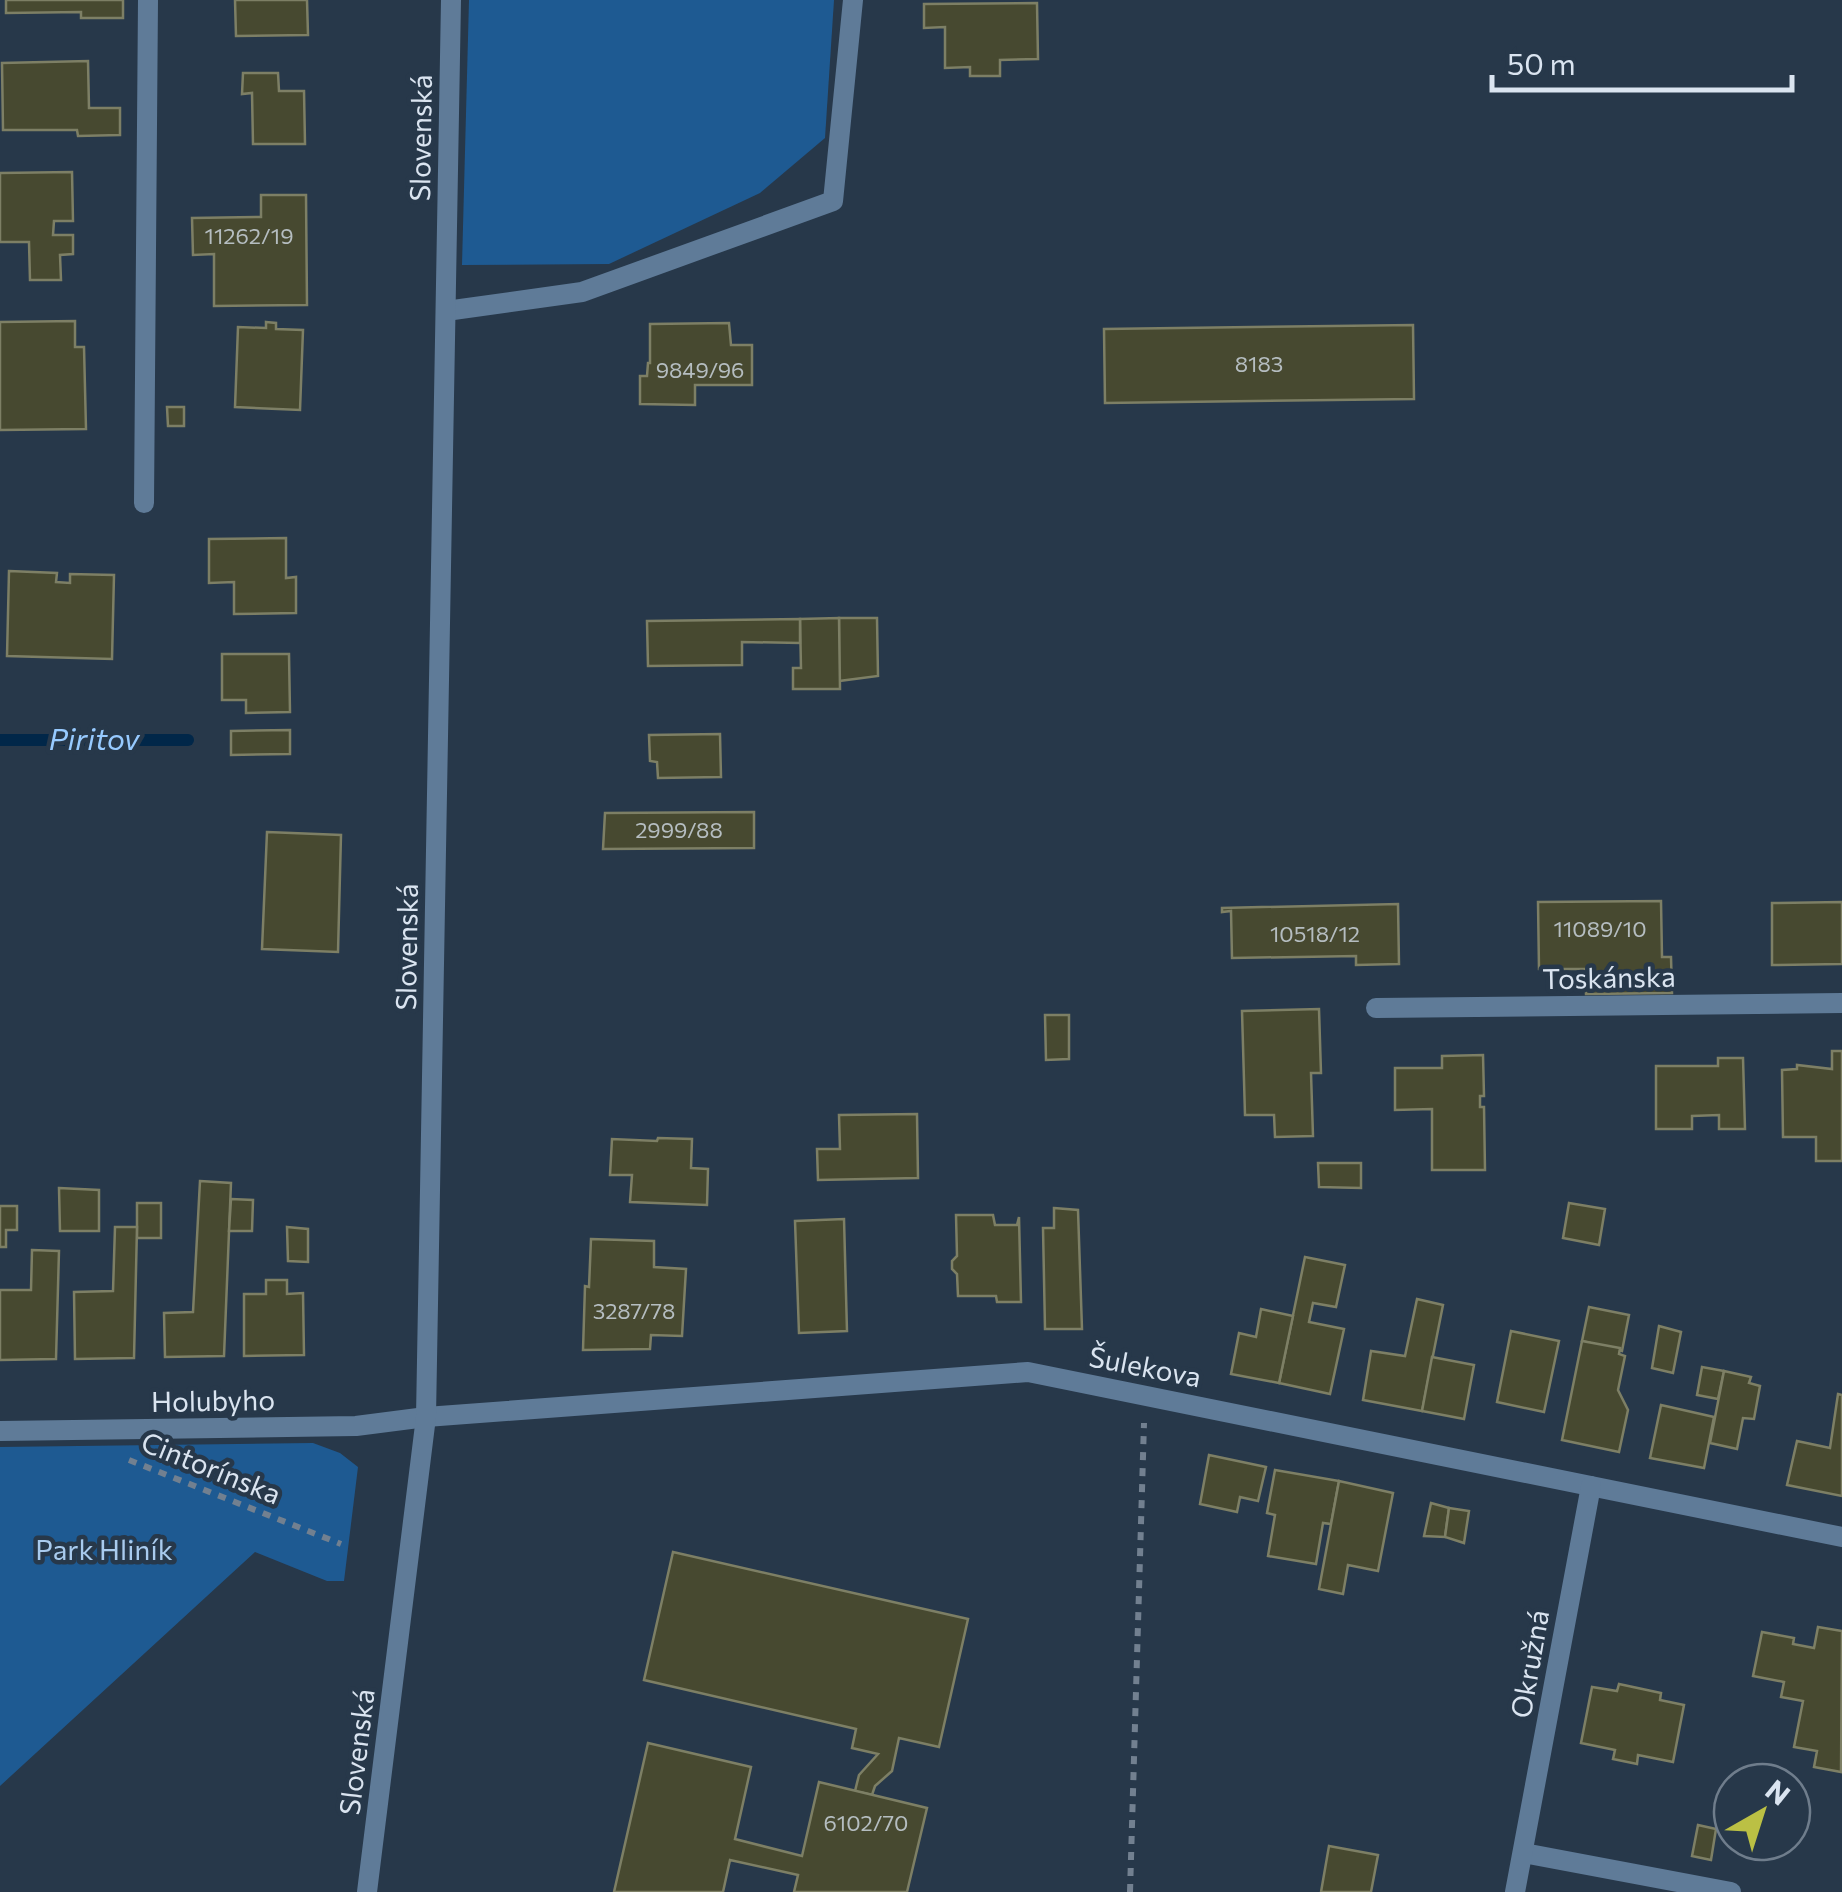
<svg xmlns="http://www.w3.org/2000/svg" width="1842" height="1892" font-family="Commissioner,sans-serif">
  <style>
    .green { fill: #1e5a92 }
    .lines { fill: none; stroke-linecap: round; stroke-linejoin: round }
    .stream { stroke: #012749; stroke-width: 12 }
    .building { fill: #474930; stroke: #7d7f65; stroke-width: 2.5 }
    .path { stroke: #728090; stroke-width: 6; stroke-dasharray: 8 8; stroke-linecap: butt }
    .lane { stroke: #5f7b98; stroke-width: 20 }
    .street { stroke: #5f7b98; stroke-width: 20 }
    .labels { text-anchor: middle; stroke-width: 9; stroke-linejoin: round; paint-order: stroke }
    .number-label { font-size: 22px; fill: #b5bdc0 }
    .street-label { font-size: 28px; fill: #dae4f0; stroke: #27384a }
    .park-label { font-size: 28px; fill: #a9cbee; stroke: #27384a }
    .water-label { font-size: 30px; font-style: italic; fill: #97caff; stroke: #27384a }
  </style>
  <rect width="100%" height="100%" fill="#27384a"/>
  <g class="green">
    <path d="M469,0H834L825,138L760,193L609,264L462,265Z"/>
    <path d="M313,1443L340,1453L358,1467L344,1581H327L255,1552L0,1786V1447Z"/>
  </g>
  <g class="lines">
    <path class="stream" d="M0,740H188"/>
  </g>
  <g class="building">
    <path d="M6,0H123V18H81V12L6,13Z"/>
    <path d="M235,0H307L308,35L236,36Z"/>
    <path d="M1037,3L1038,59L1000,60V76H970V67L945,68V27L924,28V4Z"/>
    <path d="M88,61L89,108H120V135L78,136L77,130H3L2,63Z"/>
    <path d="M243,73H278L279,91H304L305,144H253L252,93L242,94Z"/>
    <path d="M72,172L73,221H54L53,235H73V254L60,255L61,280H30L29,242H0V173Z"/>
    <path d="M261,195H306L307,305L214,306V254L193,255L192,218L261,217Z"/>
    <path d="M75,321V347H84L86,429L0,430V322Z"/>
    <path d="M266,322L276,323V329L303,330L300,410L235,407L238,327L266,328Z"/>
    <path d="M729,323L731,345H752V385H695V405L640,404V376H647L648,363H650V324Z"/>
    <path d="M1413,325L1414,399L1105,403L1104,329Z"/>
    <path d="M167,407H184V426H168Z"/>
    <path d="M286,538V578L296,577V613L234,614V582L209,583V539Z"/>
    <path d="M9,571L57,573L56,582L70,583V574L114,575L112,659L7,656Z"/>
    <path d="M839,618H877L878,676L839,681Z"/>
    <path d="M839,618L840,689H793V668H801L800,619Z"/>
    <path d="M800,619V643L742,642V665L648,666L647,621Z"/>
    <path d="M222,654H289L290,712L246,713V700H222Z"/>
    <path d="M290,730V754L231,755V731Z"/>
    <path d="M720,734L721,777L658,778L657,762L650,761L649,735Z"/>
    <path d="M754,812V848L603,849L605,813Z"/>
    <path d="M267,832L341,835L338,952L262,949Z"/>
    <path d="M1661,901L1662,957H1671L1672,993L1586,994L1585,969H1539L1538,902Z"/>
    <path d="M1842,902V964L1772,965V903Z"/>
    <path d="M1398,904L1399,964L1356,965V956L1232,958L1231,911L1222,912V908Z"/>
    <path d="M1319,1009L1321,1073H1311L1313,1136L1275,1137L1274,1115H1245L1242,1011Z"/>
    <path d="M1045,1015H1069V1059L1046,1060Z"/>
    <path d="M1832,1051H1842V1161H1816V1137H1783L1782,1070L1797,1069V1065L1832,1069Z"/>
    <path d="M1483,1055L1484,1096H1480V1107H1484L1485,1170H1432V1109L1395,1110V1068H1442V1056Z"/>
    <path d="M1718,1058H1743L1745,1129H1719V1115L1692,1116V1129H1656V1066H1718Z"/>
    <path d="M917,1114L918,1178L818,1180L817,1149H840L839,1115Z"/>
    <path d="M658,1138L692,1139L691,1168L708,1169L707,1205L630,1202L632,1175H610L612,1139L657,1141Z"/>
    <path d="M1318,1163H1361V1188L1319,1187Z"/>
    <path d="M200,1181L231,1183L224,1356L165,1357L164,1313L193,1312Z"/>
    <path d="M59,1188L99,1190V1231H60Z"/>
    <path d="M231,1199L253,1200L252,1231H229Z"/>
    <rect x="137" y="1203" width="24" height="35"/>
    <path d="M1569,1203L1605,1209L1599,1245L1563,1238Z"/>
    <path d="M0,1206H17V1230H6V1247H0Z"/>
    <path d="M1054,1208L1078,1210L1082,1329H1045L1043,1228H1054Z"/>
    <path d="M956,1215H993L995,1225H1017L1019,1217L1021,1302H997L996,1296H958L957,1274L952,1269V1261L957,1256Z"/>
    <path d="M844,1219L847,1331L799,1333L795,1221Z"/>
    <path d="M115,1227H137L134,1358L75,1359L74,1292L113,1291Z"/>
    <path d="M287,1227L308,1229V1262L288,1261Z"/>
    <path d="M591,1239L654,1241V1267L686,1269L682,1336L651,1335L650,1349L583,1350L585,1286L589,1287Z"/>
    <path d="M32,1250L59,1251L56,1359L0,1360V1290H31Z"/>
    <path d="M1305,1257L1345,1265L1336,1307L1313,1303L1309,1322L1344,1329L1330,1394L1279,1383Z"/>
    <path d="M266,1280H287V1294L303,1293L304,1355L244,1356V1294H266Z"/>
    <path d="M1417,1299L1443,1305L1422,1411L1363,1400L1371,1351L1405,1356Z"/>
    <path d="M1589,1307L1629,1315L1622,1351L1582,1341Z"/>
    <path d="M1261,1309L1293,1316L1279,1383L1231,1374L1239,1333L1256,1337Z"/>
    <path d="M1659,1326L1681,1332L1673,1373L1652,1368Z"/>
    <path d="M1511,1331L1559,1341L1544,1412L1497,1402Z"/>
    <path d="M1582,1341L1620,1348L1619,1354L1625,1356L1618,1390L1628,1410L1619,1452L1562,1440Z"/>
    <path d="M1432,1357L1474,1365L1464,1419L1422,1411Z"/>
    <path d="M1702,1367L1724,1371L1718,1399L1697,1395Z"/>
    <path d="M1724,1371L1751,1377L1749,1383L1760,1386L1754,1419L1743,1418L1737,1449L1710,1443Z"/>
    <path d="M1838,1394L1842,1395V1496L1787,1485L1797,1441L1830,1448Z"/>
    <path d="M1661,1405L1714,1417L1704,1468L1650,1458Z"/>
    <path d="M1209,1455L1266,1467L1258,1501L1240,1497L1237,1512L1200,1504Z"/>
    <path d="M1275,1470L1339,1481L1331,1524L1323,1523L1316,1564L1268,1556L1275,1515L1267,1513Z"/>
    <path d="M1339,1481L1393,1493L1378,1571L1348,1565L1343,1594L1319,1589Z"/>
    <path d="M1431,1503L1449,1508L1445,1537L1424,1536Z"/>
    <path d="M1449,1508L1469,1511L1464,1543L1445,1537Z"/>
    <path d="M673,1552L968,1619L939,1747L899,1738L892,1771L875,1786L872,1795L855,1791L859,1775L878,1754L852,1748L856,1729L644,1680Z"/>
    <path d="M1818,1627L1842,1631L1841,1772L1814,1767L1817,1751L1794,1747L1803,1701L1781,1697L1784,1682L1753,1676L1762,1632L1794,1638L1793,1644L1814,1648Z"/>
    <path d="M1619,1684L1661,1693L1660,1700L1684,1705L1673,1762L1638,1755L1637,1764L1613,1759L1615,1750L1581,1743L1592,1687L1617,1691Z"/>
    <path d="M648,1743L751,1767L735,1839L802,1856L819,1782L927,1808L907,1892H794L798,1875L730,1860L723,1892H614Z"/>
    <path d="M1698,1825L1716,1829L1711,1860L1692,1856Z"/>
    <path d="M1329,1846L1378,1855L1371,1892H1321Z"/>
  </g>
  <g class="lines">
    <g class="path">
      <path d="M129,1460L341,1544"/>
      <path d="M1130,1892L1144,1423"/>
    </g>
    <path class="lane" d="M446,311L582,292L833,201L853,0"/>
    <g class="street">
      <path d="M144,503L148,0"/>
      <path d="M1376,1008L1842,1003"/>
      <path d="M0,1431L356,1426L426,1417L1028,1372L1842,1537"/>
      <path d="M1524,1853L1731,1892"/>
      <path d="M367,1892L426,1417L451,0"/>
      <path d="M1515,1892L1591,1486"/>
    </g>
  </g>
  <g class="labels">
    <g class="number-label">
      <text x="249" y="244">11262/19</text>
      <text x="1259" y="372">8183</text>
      <text x="700" y="378">9849/96</text>
      <text x="679" y="838">2999/88</text>
      <text x="1600" y="937">11089/10</text>
      <text x="1315" y="942">10518/12</text>
      <text x="634" y="1319">3287/78</text>
      <text x="866" y="1831">6102/70</text>
    </g>
    <g class="street-label">
      <text transform="translate(421 138) rotate(-89)" y="10">Slovenská</text>
      <text transform="translate(407 947) rotate(-89)" y="10">Slovenská</text>
      <text transform="translate(1609 978) rotate(-1)" y="10">Toskánska</text>
      <text transform="translate(1145 1367) rotate(11)" y="10">Šulekova</text>
      <text transform="translate(213 1401) rotate(-1)" y="10">Holubyho</text>
      <text transform="translate(211 1468) rotate(22)" y="10">Cintorínska</text>
      <text transform="translate(1530 1664) rotate(-80)" y="10">Okružná</text>
      <text transform="translate(357 1752) rotate(-83)" y="10">Slovenská</text>
    </g>
    <g class="park-label">
      <text x="104" y="1560">Park Hliník</text>
    </g>
    <g class="water-label">
      <text x="94" y="750">Piritov</text>
    </g>
  </g>
  <g transform="translate(1762 1812) rotate(39)"><circle r="48" fill="#27384a" stroke="#6f7d8c" stroke-width="2.5"/>
  <path d="M0-8L18 38L0 25L-18 38Z" fill="#bbc044"/>
  <text y="-15" font-size="28" font-weight="bold" text-anchor="middle" fill="#dae4f0">N</text>
  </g>
  <path d="M1492 75v15h300v-15" fill="none" stroke="#dae4f0" stroke-width="5"/>
  <text x="1507" y="75" font-size="30" fill="#dae4f0" stroke="#27384a" stroke-width="8" paint-order="stroke">50 m</text>
</svg>
